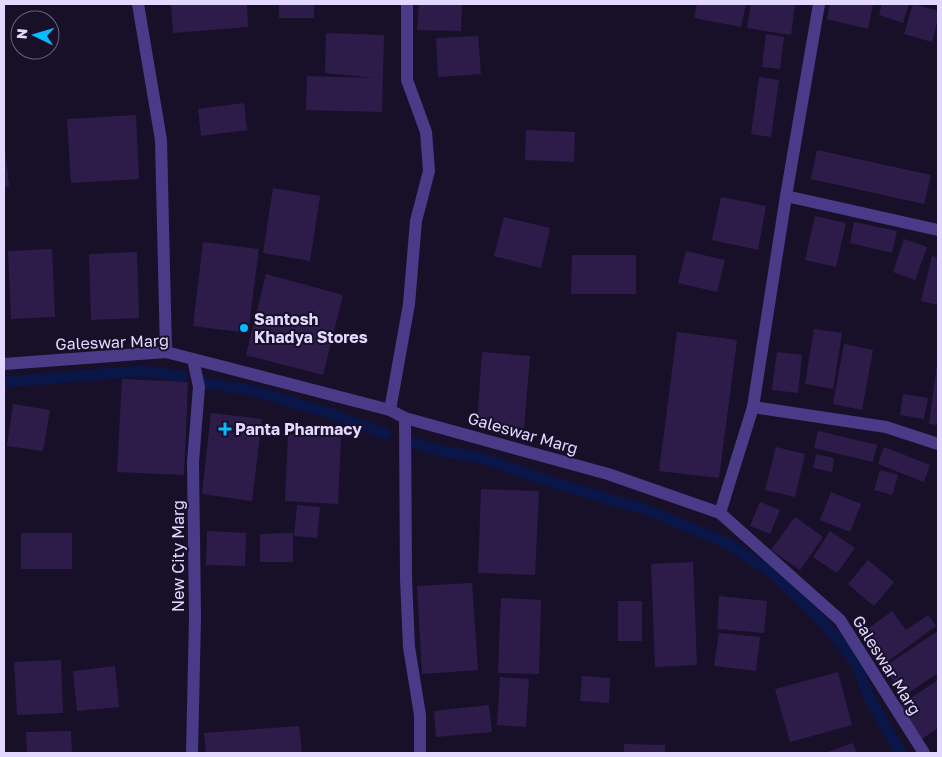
<svg xmlns="http://www.w3.org/2000/svg" width="942" height="757" font-family="'Golos Text',sans-serif">
  <style>
    .lines { fill: none; stroke-linecap: round; stroke-linejoin: round }
    .stream { stroke: #0a1647; stroke-width: 11 }
    .building { fill: #2d1c4a }
    .minor { stroke: #4a3b88; stroke-width: 12 }
    .poi-dot { fill: #04bdff; stroke: #181029; stroke-width: 2 }
    .labels { text-anchor: middle; stroke-width: 4; stroke-linejoin: round; paint-order: stroke }
    .poi-label { font-size: 16px; font-weight: bold; fill: #e3d8ff; stroke: #181029; text-anchor: start }
    .street-label { font-size: 16px; fill: #e3d8ff; stroke: #181029 }
  </style>
  <rect width="100%" height="100%" fill="#181029"/>
  <g class="lines">
    <g class="stream">
      <path d="M4,382L141,371L182,376"/>
      <path d="M205,383L250,390L329,413L386,434"/>
      <path d="M406,441L441,451L481,458L561,485L647,510L729,544L776,576L825,624L857,664L870,700L901,753"/>
    </g>
  </g>
  <g class="building">
    <path d="M171,4H247L248,27L173,33Z"/>
    <rect x="279" y="4" width="35" height="14"/>
    <path d="M419,4H462L461,31L417,30Z"/>
    <path d="M697,4H746L741,27L694,18Z"/>
    <path d="M751,4H795L791,35L747,28Z"/>
    <path d="M830,4H873L868,29L827,19Z"/>
    <path d="M882,4H909L903,23L879,15Z"/>
    <path d="M913,4L938,11V19L932,42L904,34Z"/>
    <path d="M326,33L384,35L382,112L306,110L307,76L375,78L325,73Z"/>
    <path d="M766,34L784,37L780,69L762,67Z"/>
    <path d="M478,36L481,74L438,77L436,38Z"/>
    <path d="M759,77L779,80L771,137L751,134Z"/>
    <path d="M244,103L247,130L201,136L198,109Z"/>
    <path d="M136,115L139,179L71,183L67,119Z"/>
    <path d="M526,130L575,132L574,162L525,160Z"/>
    <path d="M4,149H5L9,186L4,187Z"/>
    <path d="M817,150L931,175L924,204L811,179Z"/>
    <path d="M273,188L320,196L310,261L263,253Z"/>
    <path d="M721,197L766,206L758,250L712,240Z"/>
    <path d="M815,216L846,223L836,267L805,260Z"/>
    <path d="M504,217L550,228L541,268L494,256Z"/>
    <path d="M854,222L897,231L892,253L850,243Z"/>
    <path d="M904,239L927,247L915,280L893,272Z"/>
    <path d="M203,242L259,249L248,333L193,326Z"/>
    <path d="M52,249L55,317L11,319L8,251Z"/>
    <path d="M686,251L725,260L717,292L678,283Z"/>
    <path d="M137,252L139,318L91,320L89,254Z"/>
    <path d="M572,255H636V294H571Z"/>
    <path d="M932,256L938,258V305L921,301Z"/>
    <path d="M266,274L343,295L323,375L246,355Z"/>
    <path d="M814,329L842,333L833,389L805,384Z"/>
    <path d="M677,332L737,340L719,478L659,471Z"/>
    <path d="M844,344L873,350L862,410L833,404Z"/>
    <path d="M482,352L530,356L524,428L477,424Z"/>
    <path d="M777,352L802,355L798,393L772,390Z"/>
    <path d="M937,364H938V425L929,424Z"/>
    <path d="M122,379L188,382L184,475L117,472Z"/>
    <path d="M903,394L928,398L924,419L900,415Z"/>
    <path d="M13,404L50,410L43,451L7,446Z"/>
    <path d="M211,413L262,419L252,501L202,494Z"/>
    <path d="M818,431L877,445L873,462L814,448Z"/>
    <path d="M288,434L341,437L338,504L285,501Z"/>
    <path d="M776,447L805,454L795,497L765,490Z"/>
    <path d="M884,447L930,465L924,482L878,464Z"/>
    <path d="M816,454L834,458L832,472L813,468Z"/>
    <path d="M880,470L898,475L892,495L874,490Z"/>
    <path d="M481,489L539,491L535,575L478,573Z"/>
    <path d="M831,492L861,504L850,532L820,520Z"/>
    <path d="M760,502L780,510L770,534L750,526Z"/>
    <path d="M297,505L320,507L317,538L294,536Z"/>
    <path d="M795,517L823,537L800,570L771,550Z"/>
    <path d="M207,531L246,533L245,566L206,565Z"/>
    <path d="M830,531L855,548L837,573L813,557Z"/>
    <rect x="21" y="533" width="51" height="36"/>
    <path d="M293,533V562H260V534Z"/>
    <path d="M868,560L894,582L874,606L848,584Z"/>
    <path d="M693,562L697,665L655,667L651,564Z"/>
    <path d="M472,583L478,670L422,674L417,586Z"/>
    <path d="M719,596L767,601L764,633L717,629Z"/>
    <path d="M501,598L541,600L539,674L498,673Z"/>
    <rect x="618" y="601" width="24" height="40"/>
    <path d="M892,611L906,630L928,615L936,626L883,665L861,634Z"/>
    <path d="M938,631V673L904,696L884,667Z"/>
    <path d="M719,633L760,637L756,671L714,666Z"/>
    <path d="M61,660L63,713L17,715L14,662Z"/>
    <path d="M115,666L119,707L77,711L73,671Z"/>
    <path d="M838,672L852,725L790,742L775,689Z"/>
    <path d="M582,676L610,678L609,703L580,701Z"/>
    <path d="M500,677L529,679L526,727L497,725Z"/>
    <path d="M938,680V728L922,739L900,705Z"/>
    <path d="M489,705L492,732L436,737L434,711Z"/>
    <path d="M299,726L302,753H206L204,733Z"/>
    <path d="M71,731L72,753H27L26,732Z"/>
    <path d="M853,743L857,753H825Z"/>
    <path d="M624,744L665,745V753H624Z"/>
  </g>
  <g class="lines">
    <g class="minor">
      <path d="M138,4L161,140L166,352"/>
      <path d="M786,196L938,230"/>
      <path d="M4,364L166,352L390,410L405,418L608,474L720,513L840,620L924,753"/>
      <path d="M753,407L886,427L938,444"/>
      <path d="M390,410L409,304L416,221L429,171L426,132L407,80V4"/>
      <path d="M405,418L406,579L409,647L420,715V753"/>
      <path d="M720,513L753,407L786,196L819,4"/>
      <path d="M192,753L195,617L193,462L199,387L193,359"/>
    </g>
  </g>
  <g class="poi-dot">
    <circle cx="244" cy="328" r="5"/>
    <path d="M222.5 421.5h5v5h5v5h-5v5h-5v-5h-5v-5h5z"/>
  </g>
  <g class="labels">
    <g class="poi-label">
      <text x="254" y="325">Santosh<tspan x="254" dy="18">Khadya Stores</tspan></text>
      <text x="235" y="435">Panta Pharmacy</text>
    </g>
    <g class="street-label">
      <text transform="translate(112 342) rotate(-2)" y="6">Galeswar Marg</text>
      <text transform="translate(523 433) rotate(16)" y="6">Galeswar Marg</text>
      <text transform="translate(178 556) rotate(-90)" y="6">New City Marg</text>
      <text transform="translate(887 665) rotate(58)" y="6">Galeswar Marg</text>
    </g>
  </g>
  <rect width="942" height="757" fill="none" stroke="#e3d8ff" stroke-width="10"/>
  <g transform="translate(35 35) rotate(275)"><circle r="24" fill="#181029" stroke="#69607f"/>
  <path d="M0-4L9 19L0 12L-9 19Z" fill="#04bdff"/>
  <text y="-8" font-size="14" font-weight="bold" text-anchor="middle" fill="#e3d8ff">N</text>
  </g>
</svg>
